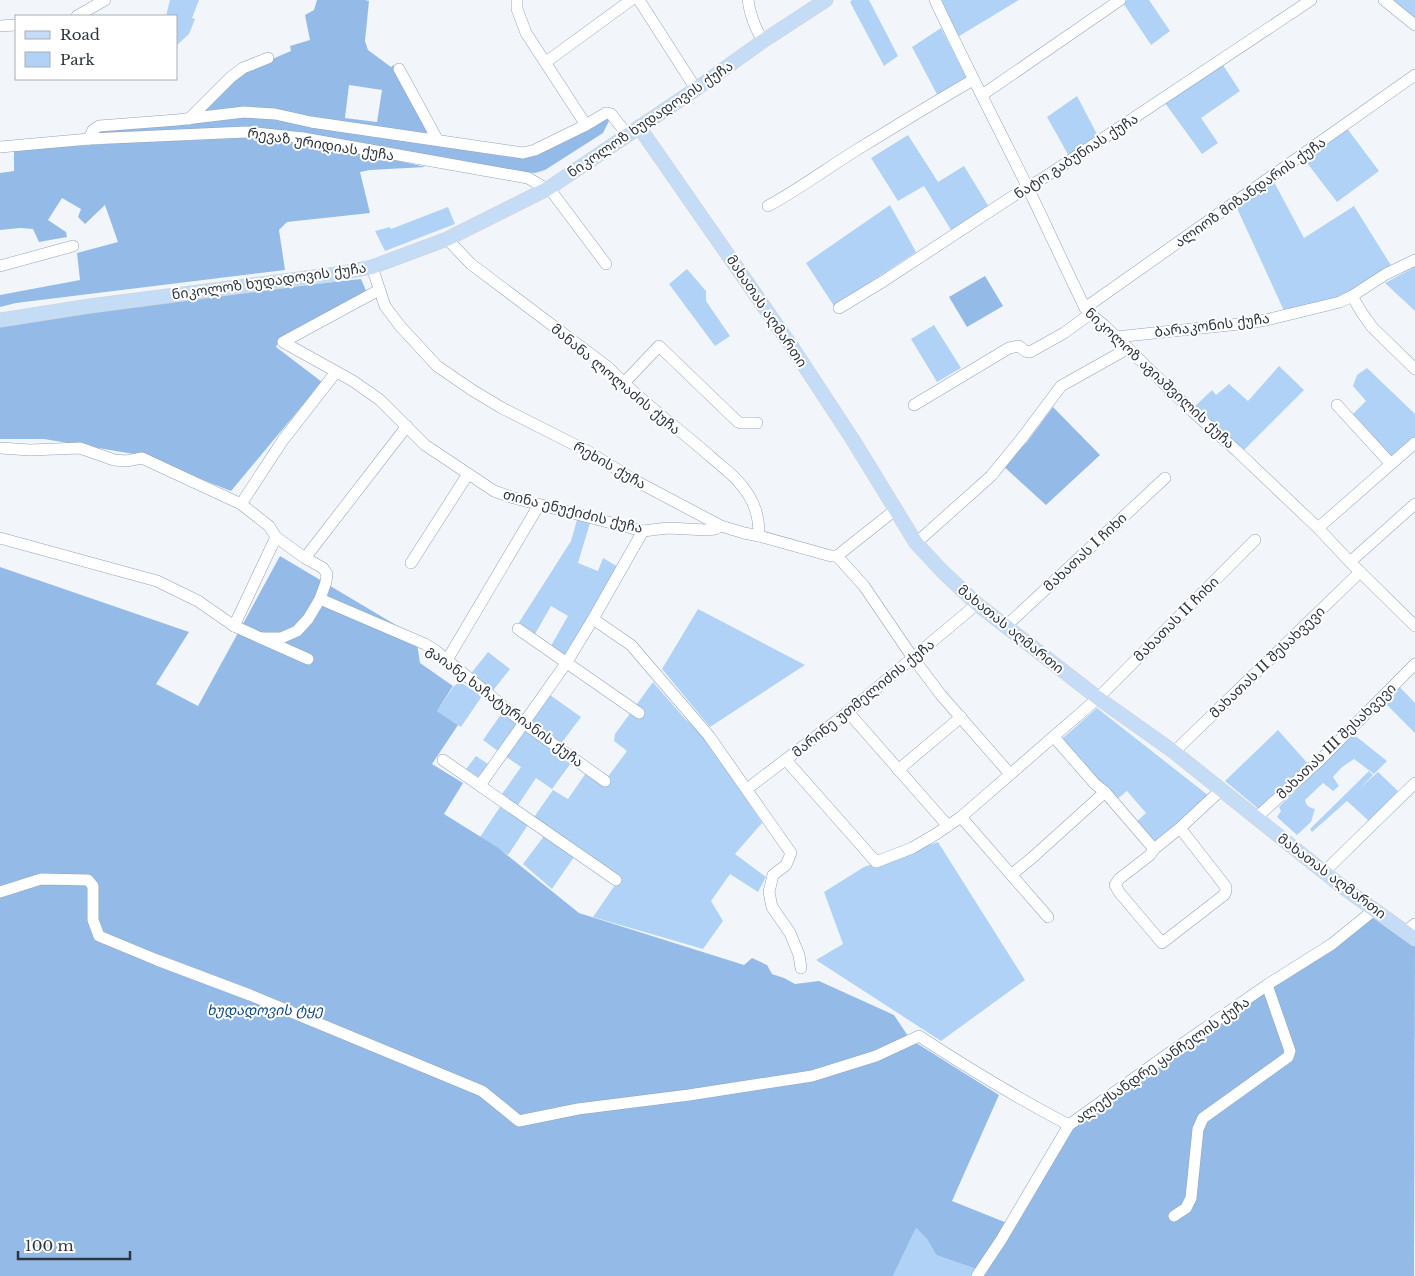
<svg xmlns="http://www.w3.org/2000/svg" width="1415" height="1276" font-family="'Libre Baskerville','Noto Sans Georgian',serif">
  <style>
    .green { fill: #b1d2f7 }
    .forest { fill: #94bbe8; fill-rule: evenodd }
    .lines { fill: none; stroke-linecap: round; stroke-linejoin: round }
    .minor-casing { stroke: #91a4bb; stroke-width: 12 }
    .major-casing { stroke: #d1d3d5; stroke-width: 15 }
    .minor { stroke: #fff; stroke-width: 11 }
    .major { stroke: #c5dcf7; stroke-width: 14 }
    .labels { text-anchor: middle; stroke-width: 4; stroke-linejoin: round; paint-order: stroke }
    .street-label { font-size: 14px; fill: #2d353e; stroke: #fff }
    .park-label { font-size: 14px; font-style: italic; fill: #0f477e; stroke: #fff }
  </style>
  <rect width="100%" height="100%" fill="#f2f6fb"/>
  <g class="green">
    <path d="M170,0H199L192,18L195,19L189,34L177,45L176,16H166Z"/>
    <path d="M852,0H869L898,56L884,66L850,2Z"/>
    <path d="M938,0H1019L956,38Z"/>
    <path d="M1127,0H1149L1170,31L1151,45L1123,3Z"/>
    <path d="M1389,0H1415V20Z"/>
    <path d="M941,28L967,79L939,98L912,47Z"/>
    <path d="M1223,65L1240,91L1201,118L1218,143L1202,154L1165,103Z"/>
    <path d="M1077,96L1099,138L1070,158L1047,117Z"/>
    <path d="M1346,127L1379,171L1337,202L1304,159Z"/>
    <path d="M908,135L938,182L964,166L989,207L951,230L924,186L898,201L871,158Z"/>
    <path d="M1273,180L1304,238L1354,206L1392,267L1341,300L1285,313L1236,206Z"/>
    <path d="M890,205L916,252L834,306L806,263Z"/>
    <path d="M448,207L455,224L385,251L375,231L390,227L391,229Z"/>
    <path d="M1415,267V311L1385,283Z"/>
    <path d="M687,269L706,291V301L730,336L715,346L669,284Z"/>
    <path d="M934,325L961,368L937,382L911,339Z"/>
    <path d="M1279,366L1304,390L1244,450L1192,409L1212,390L1216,395L1229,384L1248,401Z"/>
    <path d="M1367,368L1415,414V439L1391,460L1350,417L1366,401L1353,386L1357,375Z"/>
    <path d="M577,520L590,523L578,563L598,571L603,558L620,568L562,661L548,651L568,616L551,606L535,634L518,624L571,541Z"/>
    <path d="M698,609L805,665L710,727L662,669Z"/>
    <path d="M488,652L510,669L491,693L469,676Z"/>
    <path d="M460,682L482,696L461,727L437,711L454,686Z"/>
    <path d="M653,682L685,719L709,737L737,786L762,823L735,854L766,877L758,892L730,874L711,901L723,921L703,949L593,917L615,885L574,857L552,889L523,864L544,836L534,817L553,790L568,799L586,773L607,778L627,751L614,741L615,734Z"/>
    <path d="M1396,683L1415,703V733L1381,699Z"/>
    <path d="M550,695L581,717L560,745L528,722Z"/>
    <path d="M1097,708L1209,796L1155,844L1134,824L1146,813L1127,791L1115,801L1062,739Z"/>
    <path d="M502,713L517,723L498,751L483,740Z"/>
    <path d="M523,729L571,763L552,789L536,778L518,805L502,794L521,767L505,756Z"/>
    <path d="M1278,730L1309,765L1261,811L1225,781Z"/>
    <path d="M1353,734L1387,761L1374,774L1354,759L1342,767L1333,777L1339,786L1333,791L1323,783L1305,800C1306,806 1310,808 1315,809L1311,822L1297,835L1277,817L1281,811L1279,807Z"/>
    <path d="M476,756L488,764L478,777L466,769Z"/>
    <path d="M1369,771L1373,775L1360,788L1378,772L1398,791L1369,821L1347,801L1312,832L1310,829Z"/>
    <path d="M500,807L528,825L508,855L480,837Z"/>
    <path d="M938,842L1025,980L941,1041L816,960L843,944L824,892L864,867Z"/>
    <path d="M916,1228L927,1239L936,1255L976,1269L971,1276H893Z"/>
  </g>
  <g class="forest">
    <path d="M317,0H365L369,1L365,41L368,50L391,67L394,65L427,131L425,135L271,113L198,116L244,71L291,51L290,46L310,40L305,15L314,10ZM349,85L382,90L377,122L345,118Z"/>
    <path d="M250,115L516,154L608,117L609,121L603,133L545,170L535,173L489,169L246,129L98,135L100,131Z"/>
    <path d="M241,135L340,148L426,167L370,170L360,172L370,213L287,222L279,230L285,270L16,303L0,307V295L80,280L77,253L118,242L105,205L85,224L78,217L81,209L62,198L48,220L66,232L67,237L39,242L33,229L20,228L0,230V173L14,171V150Z"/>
    <path d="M985,276L1003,306L967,327L949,297Z"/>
    <path d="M361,279L367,293L280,338L276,347L322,382L231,491L140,455L44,439H0V319Z"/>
    <path d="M1053,407L1100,455L1046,505L1002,465L1027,442Z"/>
    <path d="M280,556L416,637L420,663L453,686L437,711L458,725L432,764L463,783L444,814L497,847L579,913L744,965L752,958L767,965L772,974L784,978L795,984L819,981L894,1015L910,1039L999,1095L952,1201L1007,1223L976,1269L936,1255L927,1239L916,1228L893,1276H0V567L189,632L156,684L198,706Z"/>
    <path d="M1371,909L1415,945L1414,1276H981L1074,1119Z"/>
  </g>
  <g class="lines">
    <g class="minor-casing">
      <g id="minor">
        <path d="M517,0V9L526,33L586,125L606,113L611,114L627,134"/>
        <path d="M639,0L696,89"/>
        <path d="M748,0C750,15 755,28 763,41"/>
        <path d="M935,0C964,62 996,123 1026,184C1046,225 1065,267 1085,308L1090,314L1104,325L1192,411L1237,451L1318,528L1350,562L1415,626"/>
        <path d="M1384,0L1415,25"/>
        <path d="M77,16L105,0"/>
        <path d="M0,26L16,25"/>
        <path d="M546,62L631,0"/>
        <path d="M399,69L437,139"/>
        <path d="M982,95L1120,0"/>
        <path d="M189,119L231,77L243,68L268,58"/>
        <path d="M89,139L93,130L99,126L177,120L244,112L275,114L311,122L523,153L535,150L586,125"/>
        <path d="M0,147L89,139L246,132L303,138L528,178L547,189"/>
        <path d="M549,188L606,264"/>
        <path d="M768,206C798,190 826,169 855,151C894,127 933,103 973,80"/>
        <path d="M447,239L471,264L609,368C640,401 677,427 711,457C721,466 734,475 742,486C755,502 759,516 759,536"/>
        <path d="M0,266L73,246"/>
        <path d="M372,267L385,306L400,326L437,366L472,390L502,408L587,451L636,481L721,526L744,533L759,536L831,556H837L895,510"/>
        <path d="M379,290L283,342L353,381L380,400L425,445L494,491L514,498L643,531L668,528L706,530L715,529L721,526"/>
        <path d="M1352,296L1362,313L1372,327L1415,369"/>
        <path d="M839,308L882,282L1027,187L1042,179L1311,0"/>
        <path d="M1085,308L1415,75"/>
        <path d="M1116,337L1249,323L1266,320L1340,302L1352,296L1386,274L1415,260"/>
        <path d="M623,384L659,346L738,422L741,423H757"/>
        <path d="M914,405L1009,348L1019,346L1025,351L1030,352L1064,333L1090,314"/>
        <path d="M1337,405L1391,464"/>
        <path d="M0,448L30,450L80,448L114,460L126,461L142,458L241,504L269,526L276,537L305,558L323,568L327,574L326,582L320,599L308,619L297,631L281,638H261"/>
        <path d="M241,504L283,440L336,372"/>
        <path d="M1318,528L1415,443"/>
        <path d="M643,531L593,619L631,645L709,736L791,853L786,865L773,875L769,892L772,907L790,933L799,955L801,968"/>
        <path d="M0,538L157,581L198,601L234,626L308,659"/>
        <path d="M916,543L991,476L1022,438L1061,386L1127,349"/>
        <path d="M837,556L864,586L913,658L941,695L1010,774"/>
        <path d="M305,558L407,426"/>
        <path d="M1350,562L1415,504"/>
        <path d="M411,563L468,474"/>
        <path d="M320,599L425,644L436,651L525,724L605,781"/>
        <path d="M234,626L276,537"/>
        <path d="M1006,626L1165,478"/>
        <path d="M518,629L639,713"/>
        <path d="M447,660L539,505"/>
        <path d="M848,712L948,826"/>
        <path d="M1054,737L1095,784L1105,792L1154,849"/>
        <path d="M1174,752L1360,572"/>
        <path d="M443,760L616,880"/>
        <path d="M786,760L876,862L912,848L936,834L961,817L1098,698L1255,540"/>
        <path d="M898,770L961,717"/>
        <path d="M480,785L567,662L593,619"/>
        <path d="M747,789L848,712L977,604"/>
        <path d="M961,817L1048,917"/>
        <path d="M1256,818L1320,760L1415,664"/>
        <path d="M1180,828L1154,849L1150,855L1119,879L1115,885L1119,892L1162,943L1224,895L1226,891V887L1180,828L1221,790"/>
        <path d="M1324,872L1415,783"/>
        <path d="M1011,875L1033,857L1105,792"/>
        <path d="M0,892L41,879L88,880L93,886V920L99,936L157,960L250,995L482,1091L519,1121L578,1109L689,1095L812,1076L876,1056L919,1036C968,1068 1017,1098 1069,1125"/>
        <path d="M1405,932L1415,924"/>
        <path d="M1174,1216L1186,1208L1191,1198L1198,1129L1203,1118L1288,1057L1290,1051L1267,985"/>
        <path d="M977,1276L1001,1240L1069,1125L1168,1054L1267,985L1332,944L1374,910"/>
      </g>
    </g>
    <g class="major-casing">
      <g id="major">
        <path d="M639,127L792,347L853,440L916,543L942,571L977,604L1098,698L1174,752L1344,888L1415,939"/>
        <path d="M0,320L90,306L337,274L372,267L447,239L549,188L696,89L763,41L826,0"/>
      </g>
    </g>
    <use href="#minor" class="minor"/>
    <use href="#major" class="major"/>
  </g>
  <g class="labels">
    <g class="street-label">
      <text transform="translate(650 119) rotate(-34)" y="5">ნიკოლოზ ხუდადოვის ქუჩა</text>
      <text transform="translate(321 144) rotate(9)" y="5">რევაზ ურიდიას ქუჩა</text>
      <text transform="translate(1076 156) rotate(-33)" y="5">ნატო გაბუნიას ქუჩა</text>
      <text transform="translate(1250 192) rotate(-35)" y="5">ალიოზ მიზანდარის ქუჩა</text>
      <text transform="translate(269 281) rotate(-8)" y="5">ნიკოლოზ ხუდადოვის ქუჩა</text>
      <text transform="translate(767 311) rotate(56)" y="5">მახათას აღმართი</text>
      <text transform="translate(1212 325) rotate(-7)" y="5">ბარაკონის ქუჩა</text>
      <text transform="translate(1160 378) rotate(43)" y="5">ნიკოლოზ აგიაშვილის ქუჩა</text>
      <text transform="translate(616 379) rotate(40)" y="5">მანანა ლოლაძის ქუჩა</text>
      <text transform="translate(610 465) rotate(30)" y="5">რეხის ქუჩა</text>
      <text transform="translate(573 511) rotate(14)" y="5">თინა ენუქიძის ქუჩა</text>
      <text transform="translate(1085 552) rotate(-43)" y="5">მახათას I ჩიხი</text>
      <text transform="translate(1176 619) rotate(-45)" y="5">მახათას II ჩიხი</text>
      <text transform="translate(1011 629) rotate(39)" y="5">მახათას აღმართი</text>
      <text transform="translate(1267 662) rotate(-44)" y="5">მახათას II შესახვევი</text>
      <text transform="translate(863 698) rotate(-39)" y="5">მარინე უთმელიძის ქუჩა</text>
      <text transform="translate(505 706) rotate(37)" y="5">გაიანე ხაჩატურიანის ქუჩა</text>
      <text transform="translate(1336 741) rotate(-44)" y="5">მახათას III შესახვევი</text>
      <text transform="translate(1332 876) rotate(37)" y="5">მახათას აღმართი</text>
      <text transform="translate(1162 1060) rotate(-35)" y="5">ალექსანდრე ყანჩელის ქუჩა</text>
    </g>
    <g class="park-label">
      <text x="265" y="1015">ხუდადოვის ტყე</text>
    </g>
  </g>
  <rect x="15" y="15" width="162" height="65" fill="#ffffff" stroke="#abaeb2"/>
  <rect x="25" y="31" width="25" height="8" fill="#c5dcf7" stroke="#abaeb2"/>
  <text x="60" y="40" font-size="15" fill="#2d353e">Road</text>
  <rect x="25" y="52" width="25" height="15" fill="#b1d2f7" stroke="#abaeb2"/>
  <text x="60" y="65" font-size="15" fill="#2d353e">Park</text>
  <path d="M18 1251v8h112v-8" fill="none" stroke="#2d353e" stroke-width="2.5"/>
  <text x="25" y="1251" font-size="15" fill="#2d353e" stroke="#ffffff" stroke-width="4" paint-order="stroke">100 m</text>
</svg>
